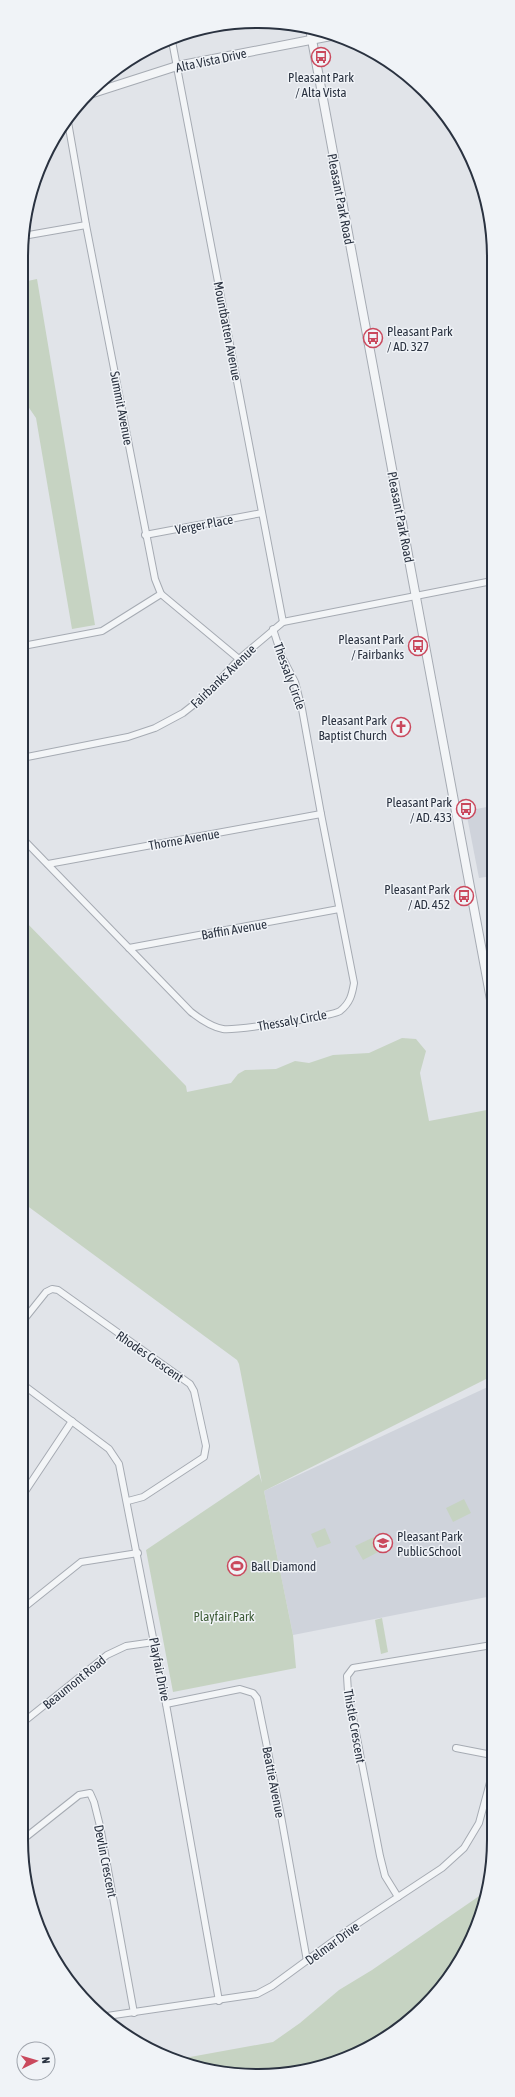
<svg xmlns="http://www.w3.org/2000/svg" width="515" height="2097" font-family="'Asap Condensed',sans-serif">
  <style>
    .built { fill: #cfd3db }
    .green { fill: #c6d3c2 }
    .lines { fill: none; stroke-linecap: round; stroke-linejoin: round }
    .minor-casing { stroke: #a6abb3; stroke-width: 8 }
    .tertiary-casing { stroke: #a6abb3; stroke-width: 10 }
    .minor { stroke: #f3f5f7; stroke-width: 6 }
    .tertiary { stroke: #f3f5f7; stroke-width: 8 }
    .labels { text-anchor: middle; stroke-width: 3; stroke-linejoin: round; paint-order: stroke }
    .street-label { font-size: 13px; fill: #2a3240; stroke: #f0f3f7 }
    .poi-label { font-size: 13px; fill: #2a3240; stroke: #f0f3f7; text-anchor: end }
    .park-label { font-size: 13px; fill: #3e5c37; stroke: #f0f3f7 }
    .rim { fill: none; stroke: #2a3240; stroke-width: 2 }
  </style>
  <rect width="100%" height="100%" fill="#e1e4e9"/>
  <g class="built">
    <path d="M492,806V876L479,878L466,811Z"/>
    <path d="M492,1385V1596L293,1635L264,1491Z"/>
  </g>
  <g class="green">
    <path d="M37,279L95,625L72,629L36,418L23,399V282Z"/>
    <path d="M22,918L186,1086L187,1092L231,1083L238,1074L245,1070L276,1069L295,1061L309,1063L333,1055L369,1053L402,1038L416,1039L426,1051L420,1073L429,1121L492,1109V1376L264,1491L293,1635L296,1668L173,1692L146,1550L259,1474L262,1483L239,1364L237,1360L22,1202Z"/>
    <path d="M464,1499L471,1513L453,1522L446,1508Z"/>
    <path d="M325,1528L331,1543L317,1548L311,1534Z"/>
    <path d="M374,1537L382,1550L363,1560L355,1546Z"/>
    <path d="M382,1618L388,1652L381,1654L375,1620Z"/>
    <path d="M485,1892L462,1958L402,2027L333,2064L242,2075L179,2059L273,2042L300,2023L339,1990L372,1970Z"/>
  </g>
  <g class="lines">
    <g class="minor-casing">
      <g id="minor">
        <path d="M172,41L283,622"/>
        <path d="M68,122L86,225L155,579L161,594L239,659"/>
        <path d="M23,236L86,225"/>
        <path d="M145,535L262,513"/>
        <path d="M23,646L102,631L161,594"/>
        <path d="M22,758L128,737L155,728L183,713L206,695L239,659L283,622L492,581"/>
        <path d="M22,838L191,1012C200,1019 211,1027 223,1029C234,1031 333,1016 340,1011C350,1003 352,995 354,983L321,814L302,709L295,682L282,657L273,629"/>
        <path d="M48,864L321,814"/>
        <path d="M129,948L339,909"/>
        <path d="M22,1322L46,1292L52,1289L58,1290L190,1384L194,1391L206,1446L204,1457L143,1497L128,1501"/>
        <path d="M22,1384L109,1449L119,1464L166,1704L219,2001"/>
        <path d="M21,1494L26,1490L72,1421"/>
        <path d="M21,1610L81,1562L138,1553"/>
        <path d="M166,1704L240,1689L253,1693L257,1698L281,1816L307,1961"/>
        <path d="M21,1724L107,1655L126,1646L154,1642"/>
        <path d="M456,1748L492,1755"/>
        <path d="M21,1841L79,1795L90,1793L94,1802L100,1826L134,2013"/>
        <path d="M398,1897L385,1876L380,1856L348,1692L347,1676L353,1668L492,1645"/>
        <path d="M107,2016L257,1994L272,1986L351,1928L442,1868L464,1848L479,1823L492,1775"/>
      </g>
    </g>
    <g class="tertiary-casing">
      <g id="tertiary">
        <path d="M310,29L492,1005"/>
        <path d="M93,93L177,66L331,36"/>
      </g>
    </g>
    <use href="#minor" class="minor"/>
    <use href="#tertiary" class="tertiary"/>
  </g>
  <defs>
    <g id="bus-ring" transform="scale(1)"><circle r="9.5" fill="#f0f3f7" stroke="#ca495d" stroke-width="1.5"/><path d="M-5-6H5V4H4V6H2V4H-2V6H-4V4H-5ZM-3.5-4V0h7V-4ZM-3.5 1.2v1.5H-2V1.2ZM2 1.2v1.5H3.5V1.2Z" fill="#ca495d"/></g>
    <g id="church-ring" transform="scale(1)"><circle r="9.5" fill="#f0f3f7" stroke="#ca495d" stroke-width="1.5"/><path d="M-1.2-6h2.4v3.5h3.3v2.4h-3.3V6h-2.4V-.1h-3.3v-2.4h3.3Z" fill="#ca495d"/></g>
    <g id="school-ring" transform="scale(1)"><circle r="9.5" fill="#f0f3f7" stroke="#ca495d" stroke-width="1.5"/><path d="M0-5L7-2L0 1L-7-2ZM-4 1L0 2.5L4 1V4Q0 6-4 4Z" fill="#ca495d"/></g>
    <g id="stadium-ring" transform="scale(1)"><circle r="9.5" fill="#f0f3f7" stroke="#ca495d" stroke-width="1.5"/><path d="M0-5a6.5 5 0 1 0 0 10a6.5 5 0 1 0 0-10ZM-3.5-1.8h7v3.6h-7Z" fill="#ca495d"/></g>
  </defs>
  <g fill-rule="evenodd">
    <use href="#bus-ring" x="321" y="57"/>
    <use href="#bus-ring" x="373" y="338"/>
    <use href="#bus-ring" x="418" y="646"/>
    <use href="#church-ring" x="401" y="727"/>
    <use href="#bus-ring" x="466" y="809"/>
    <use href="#bus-ring" x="464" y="896"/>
    <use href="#school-ring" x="383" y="1543"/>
    <use href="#stadium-ring" x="237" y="1566"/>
  </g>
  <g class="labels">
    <g class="street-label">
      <text transform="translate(211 60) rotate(-12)" y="5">Alta Vista Drive</text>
      <text transform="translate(341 199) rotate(79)" y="5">Pleasant Park Road</text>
      <text transform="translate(228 331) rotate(79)" y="5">Mountbatten Avenue</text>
      <text transform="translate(122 408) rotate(79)" y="5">Summit Avenue</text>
      <text transform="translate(401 517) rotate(79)" y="5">Pleasant Park Road</text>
      <text transform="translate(204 524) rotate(-11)" y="5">Verger Place</text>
      <text transform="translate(223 676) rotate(-44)" y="5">Fairbanks Avenue</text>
      <text transform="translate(290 676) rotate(70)" y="5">Thessaly Circle</text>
      <text transform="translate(184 839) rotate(-10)" y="5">Thorne Avenue</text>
      <text transform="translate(234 929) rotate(-10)" y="5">Baffin Avenue</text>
      <text transform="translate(292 1020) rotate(-10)" y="5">Thessaly Circle</text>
      <text transform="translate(150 1356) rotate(35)" y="5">Rhodes Crescent</text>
      <text transform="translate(160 1669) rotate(79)" y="5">Playfair Drive</text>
      <text transform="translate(74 1682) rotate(-39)" y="5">Beaumont Road</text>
      <text transform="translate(355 1726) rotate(80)" y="5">Thistle Crescent</text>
      <text transform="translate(274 1782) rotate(79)" y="5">Beattie Avenue</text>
      <text transform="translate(106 1861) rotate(79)" y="5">Devlin Crescent</text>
      <text transform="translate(332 1943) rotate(-36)" y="5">Delmar Drive</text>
    </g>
    <g class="poi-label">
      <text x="321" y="82" text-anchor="middle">Pleasant Park<tspan x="321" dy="15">/ Alta Vista</tspan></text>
      <text x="387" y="336" text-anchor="start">Pleasant Park<tspan x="387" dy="15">/ AD. 327</tspan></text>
      <text x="404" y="644">Pleasant Park<tspan x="404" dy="15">/ Fairbanks</tspan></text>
      <text x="387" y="725">Pleasant Park<tspan x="387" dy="15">Baptist Church</tspan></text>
      <text x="452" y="807">Pleasant Park<tspan x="452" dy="15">/ AD. 433</tspan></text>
      <text x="450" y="894">Pleasant Park<tspan x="450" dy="15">/ AD. 452</tspan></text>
      <text x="397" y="1541" text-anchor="start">Pleasant Park<tspan x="397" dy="15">Public School</tspan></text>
      <text x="251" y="1571" text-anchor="start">Ball Diamond</text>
    </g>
    <g class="park-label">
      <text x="224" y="1621">Playfair Park</text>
    </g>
  </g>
  <path d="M0 0H515V2097H0ZM257 28H258A229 229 0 0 1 487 257V1840A229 229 0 0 1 258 2069H257A229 229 0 0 1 28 1840V257A229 229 0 0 1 257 28Z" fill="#f0f3f7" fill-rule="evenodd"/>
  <path class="rim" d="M257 28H258A229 229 0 0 1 487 257V1840A229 229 0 0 1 258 2069H257A229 229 0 0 1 28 1840V257A229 229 0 0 1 257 28Z"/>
  <g transform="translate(36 2061) rotate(85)"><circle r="19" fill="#f0f3f7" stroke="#a1a6ae"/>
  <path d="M0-3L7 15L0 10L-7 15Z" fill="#ca495d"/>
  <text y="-6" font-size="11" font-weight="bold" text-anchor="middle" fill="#2a3240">N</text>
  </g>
</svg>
